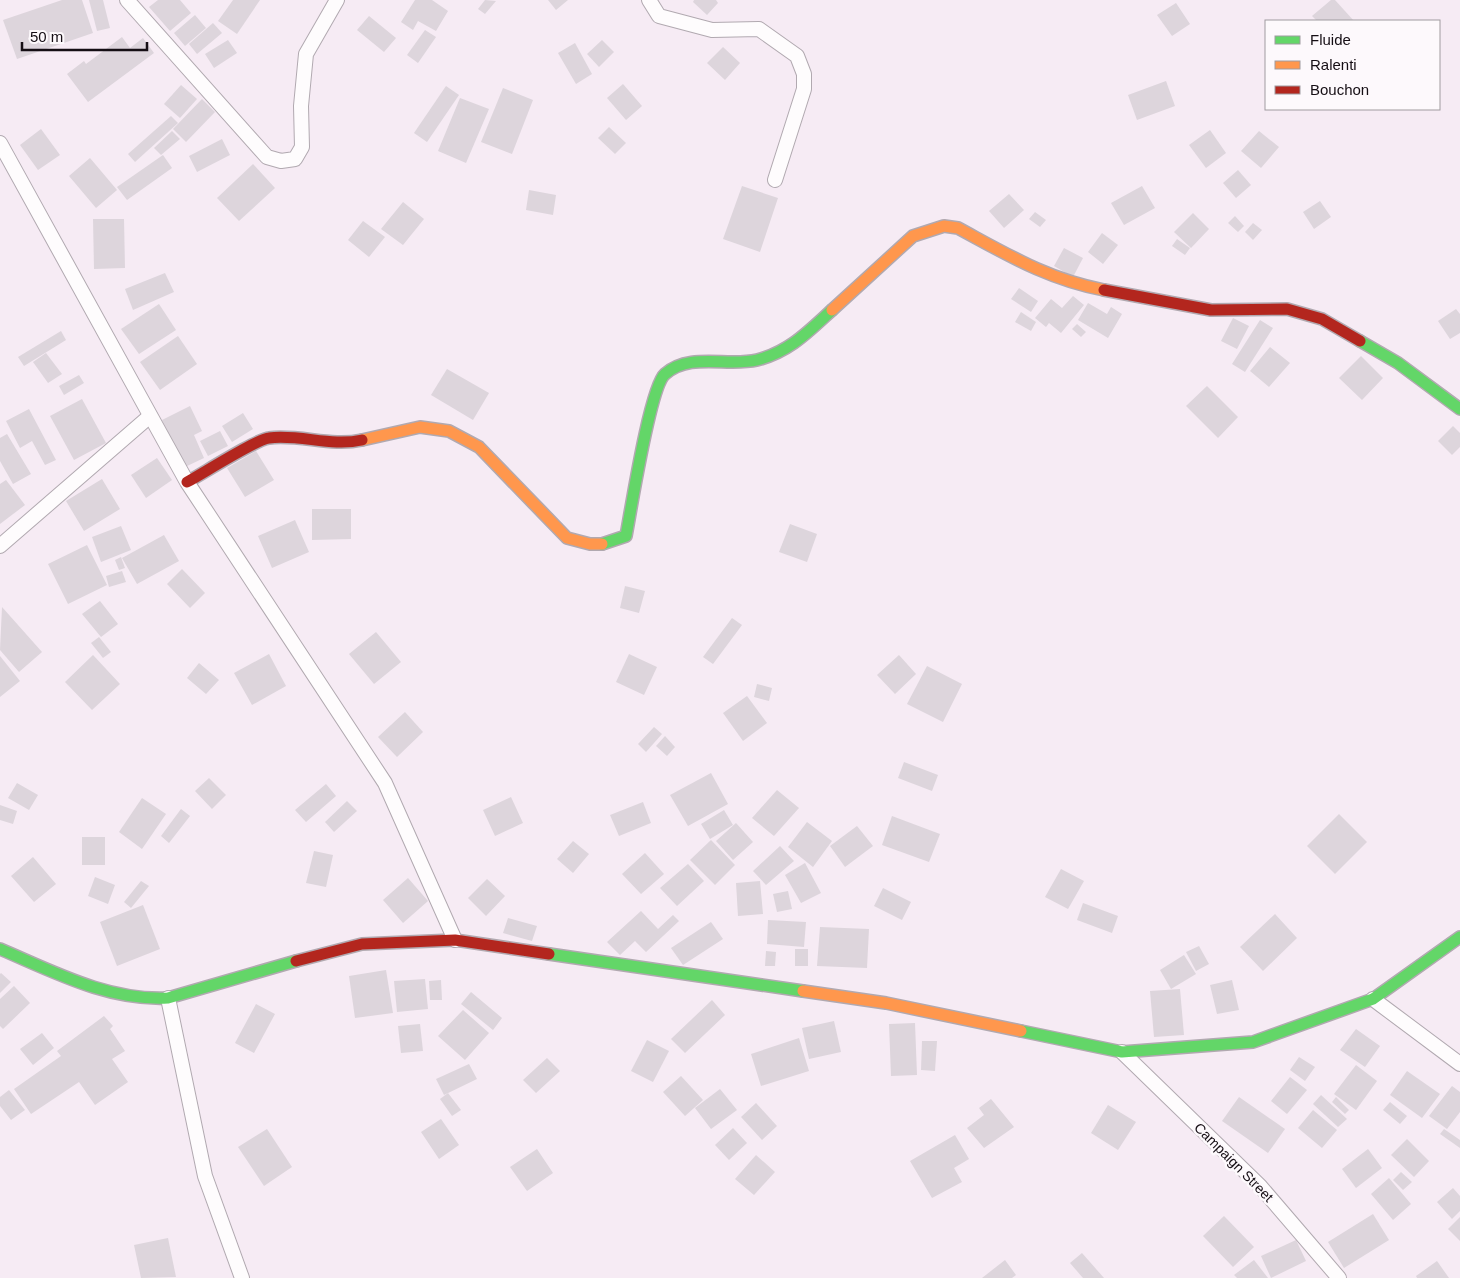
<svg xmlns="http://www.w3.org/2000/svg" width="1460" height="1278" font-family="Helvetica,sans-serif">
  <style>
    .building { fill: #ddd5dc }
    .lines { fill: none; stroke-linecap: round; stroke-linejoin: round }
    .street-casing { stroke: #b1a9b0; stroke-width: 16 }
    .fast-casing { stroke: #b1a9b0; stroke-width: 14 }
    .slow-casing { stroke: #b1a9b0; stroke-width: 14 }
    .jam-casing { stroke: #b1a9b0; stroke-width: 14 }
    .street { stroke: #fefcfd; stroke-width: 14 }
    .fast { stroke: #63d668; stroke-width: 11 }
    .slow { stroke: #ff974d; stroke-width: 11 }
    .jam { stroke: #b3261e; stroke-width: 11 }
    .labels { text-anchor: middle; stroke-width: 5; stroke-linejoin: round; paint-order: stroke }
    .street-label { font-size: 14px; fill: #150e14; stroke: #fdf9fc }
  </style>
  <rect width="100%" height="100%" fill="#f6ebf4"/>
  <g class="building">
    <path d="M62,0H82L93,33L17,59L3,20Z"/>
    <path d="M89,0H103L110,28L97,31Z"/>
    <path d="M158,0H180L191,13L170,31L149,7Z"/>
    <path d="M233,0H260L237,34L218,21Z"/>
    <path d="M415,0H432L448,11L436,31L418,21L413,30L401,22Z"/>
    <path d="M485,0L496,1L485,14L478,9Z"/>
    <path d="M548,0H568L556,10Z"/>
    <path d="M694,0H716L718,3L707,15L693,2Z"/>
    <path d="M1331,0H1335L1354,21H1317L1312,16Z"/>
    <path d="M1176,3L1190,24L1172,36L1157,15Z"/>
    <path d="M195,15L206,28L185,46L174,33Z"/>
    <path d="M369,16L396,38L384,52L357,30Z"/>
    <path d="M213,23L222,33L197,54L189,44Z"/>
    <path d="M425,30L436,37L418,63L407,55Z"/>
    <path d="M122,37L130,48L143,38L154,53L88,102L67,74L84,61L86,64Z"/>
    <path d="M228,40L237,53L214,68L205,54Z"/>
    <path d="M602,40L614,52L599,67L587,54Z"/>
    <path d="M575,43L592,74L576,84L558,53Z"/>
    <path d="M723,47L740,63L725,80L707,63Z"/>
    <path d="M1166,81L1175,106L1137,120L1128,95Z"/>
    <path d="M623,84L642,106L626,120L607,98Z"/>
    <path d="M181,85L197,99L180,118L164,104Z"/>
    <path d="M446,86L459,95L427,142L414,133Z"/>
    <path d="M503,88L533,100L512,154L481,142Z"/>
    <path d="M460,98L489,109L466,163L438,151Z"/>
    <path d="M202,99L215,112L186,142L173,129Z"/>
    <path d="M171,116L178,123L135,162L128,154Z"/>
    <path d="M609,127L626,143L615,154L598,138Z"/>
    <path d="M41,129L60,155L38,170L20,145Z"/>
    <path d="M1210,130L1226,153L1206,168L1189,145Z"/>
    <path d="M172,131L180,139L161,155L154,148Z"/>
    <path d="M1259,131L1279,147L1261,168L1241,151Z"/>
    <path d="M222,139L230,155L197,172L189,156Z"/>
    <path d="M163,155L172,168L127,200L117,187Z"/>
    <path d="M90,158L117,190L96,208L69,176Z"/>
    <path d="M253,164L275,188L239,221L217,198Z"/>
    <path d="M1238,170L1251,185L1236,198L1223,183Z"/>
    <path d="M742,186L778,198L760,252L723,239Z"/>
    <path d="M1142,186L1155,208L1124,225L1111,203Z"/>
    <path d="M529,190L556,195L553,215L526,210Z"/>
    <path d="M1009,194L1024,210L1004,228L989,211Z"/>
    <path d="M1320,201L1331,217L1314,229L1303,212Z"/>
    <path d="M403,202L424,219L403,245L381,229Z"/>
    <path d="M1035,212L1046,220L1040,227L1029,219Z"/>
    <path d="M1193,213L1209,229L1191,248L1174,232Z"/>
    <path d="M1235,216L1244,226L1238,232L1228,223Z"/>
    <path d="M93,219H124L125,268L94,269Z"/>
    <path d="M363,221L385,237L369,257L348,240Z"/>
    <path d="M1253,223L1262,230L1253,240L1245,232Z"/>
    <path d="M1102,233L1118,245L1103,264L1088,252Z"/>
    <path d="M1177,239L1190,248L1185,255L1172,246Z"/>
    <path d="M1064,248L1083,258L1073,277L1054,266Z"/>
    <path d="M165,273L174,292L133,310L125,289Z"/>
    <path d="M1019,288L1038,301L1031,312L1011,299Z"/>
    <path d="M1073,296L1084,305L1061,333L1049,323L1046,327L1035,318L1051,299L1062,308Z"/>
    <path d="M1088,303L1107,314L1111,307L1122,314L1108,338L1078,320Z"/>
    <path d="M159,304L176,330L139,354L121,329Z"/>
    <path d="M1456,309L1460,314V333L1450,339L1438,321Z"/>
    <path d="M1021,312L1036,322L1031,331L1015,322Z"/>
    <path d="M1233,318L1249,326L1237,349L1221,341Z"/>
    <path d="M1260,320L1273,328L1245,372L1232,364Z"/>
    <path d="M1077,324L1086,332L1081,337L1072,329Z"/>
    <path d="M61,331L66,340L24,366L18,357Z"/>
    <path d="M178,336L197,364L160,390L140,362Z"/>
    <path d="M1270,347L1290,363L1269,387L1250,371Z"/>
    <path d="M46,353L62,374L48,383L33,362Z"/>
    <path d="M1361,356L1383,378L1362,400L1339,378Z"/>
    <path d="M447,369L489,393L473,420L431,395Z"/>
    <path d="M79,375L84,383L64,395L59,386Z"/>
    <path d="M1207,386L1238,417L1218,438L1186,406Z"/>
    <path d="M82,399L106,443L74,460L50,416Z"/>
    <path d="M190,406L202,431L194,435L204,458L185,467L162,420Z"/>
    <path d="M29,409L56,460L45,465L32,441L20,448L6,421Z"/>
    <path d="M243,413L253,429L232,442L222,426Z"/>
    <path d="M1453,426L1460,433V447L1452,455L1438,441Z"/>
    <path d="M220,431L228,446L208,456L200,441Z"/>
    <path d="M7,434L31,474L13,484L0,461V438Z"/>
    <path d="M256,451L274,480L245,497L227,468Z"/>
    <path d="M157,458L172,480L146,498L131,475Z"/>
    <path d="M102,479L120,509L84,531L66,501Z"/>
    <path d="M6,480L25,505L0,524V484Z"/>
    <path d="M312,509H351V539L312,540Z"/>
    <path d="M295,520L309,552L272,568L258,536Z"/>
    <path d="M790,524L817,534L807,562L779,552Z"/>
    <path d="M121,526L131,550L101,562L92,537Z"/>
    <path d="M164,535L179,561L137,584L122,558Z"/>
    <path d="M87,545L107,585L68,604L48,564Z"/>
    <path d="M121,557L125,568L119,570L115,560Z"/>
    <path d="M182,569L205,593L190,608L167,584Z"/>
    <path d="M122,571L126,582L109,587L106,576Z"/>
    <path d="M625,586L645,591L639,613L620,608Z"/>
    <path d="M100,601L118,624L101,637L82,614Z"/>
    <path d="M2,607L42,652L19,672L0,650Z"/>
    <path d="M732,618L742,625L713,664L703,657Z"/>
    <path d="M376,632L401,662L374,684L349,654Z"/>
    <path d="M99,637L111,652L103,658L91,643Z"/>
    <path d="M269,654L286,686L252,705L234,673Z"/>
    <path d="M629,654L657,667L644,695L616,682Z"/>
    <path d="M93,655L120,684L92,710L65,682Z"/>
    <path d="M899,655L916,674L895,694L877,675Z"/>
    <path d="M0,656L20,681L0,697Z"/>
    <path d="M199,663L219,680L206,694L187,678Z"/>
    <path d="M927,666L962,684L943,722L907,704Z"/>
    <path d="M757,684L772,688L769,701L754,697Z"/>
    <path d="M747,696L767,723L743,741L723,713Z"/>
    <path d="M405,712L423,732L397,757L378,737Z"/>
    <path d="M654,727L662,734L646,752L638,744Z"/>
    <path d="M665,736L675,747L667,756L656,746Z"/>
    <path d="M904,762L938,775L932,791L898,778Z"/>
    <path d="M711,773L728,804L688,826L670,795Z"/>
    <path d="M209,778L226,795L212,809L195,791Z"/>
    <path d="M17,783L38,795L29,810L8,798Z"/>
    <path d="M326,784L336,796L306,822L295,810Z"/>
    <path d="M777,790L799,808L774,836L752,818Z"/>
    <path d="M511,797L523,823L495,836L483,810Z"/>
    <path d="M142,798L166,814L142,849L119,832Z"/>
    <path d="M347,801L357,811L334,832L325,822Z"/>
    <path d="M643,802L651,823L619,836L610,815Z"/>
    <path d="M0,805L17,811L13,824L0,820Z"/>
    <path d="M181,809L190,816L169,843L161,836Z"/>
    <path d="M724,810L733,825L710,839L701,824Z"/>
    <path d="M1339,814L1367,842L1335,874L1307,846Z"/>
    <path d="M892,816L940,834L929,862L882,845Z"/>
    <path d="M807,822L832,841L813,867L788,847Z"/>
    <path d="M736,823L753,842L733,860L716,841Z"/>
    <path d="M857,826L873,846L845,867L830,846Z"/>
    <rect x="82" y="837" width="23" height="28"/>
    <path d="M711,840L735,865L715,885L690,860Z"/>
    <path d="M573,841L589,854L573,873L557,859Z"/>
    <path d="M780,846L794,861L766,885L753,871Z"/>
    <path d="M314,851L333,855L326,887L306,883Z"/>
    <path d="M645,853L664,874L641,894L622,874Z"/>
    <path d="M33,857L56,884L34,902L11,876Z"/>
    <path d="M805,863L821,893L801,903L785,875Z"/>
    <path d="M688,864L704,881L677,906L660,888Z"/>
    <path d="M1061,869L1084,881L1068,909L1045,897Z"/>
    <path d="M95,877L115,885L108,904L88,896Z"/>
    <path d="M408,878L428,901L403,923L383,900Z"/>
    <path d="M487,879L505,896L486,916L468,898Z"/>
    <path d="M141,881L149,886L131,908L124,902Z"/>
    <path d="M760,881L763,914L738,916L736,883Z"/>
    <path d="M883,888L911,902L902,920L874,906Z"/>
    <path d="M788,891L792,909L777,912L773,894Z"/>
    <path d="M1083,903L1118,916L1112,933L1077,920Z"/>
    <path d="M143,905L160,949L117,966L100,922Z"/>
    <path d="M641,911L658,929L673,915L679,921L646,952L635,941L620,955L607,942Z"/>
    <path d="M1275,914L1297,938L1263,971L1240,947Z"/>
    <path d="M508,918L537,926L532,941L503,933Z"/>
    <path d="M768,920L806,922L804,947L767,944Z"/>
    <path d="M711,922L723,939L683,965L671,948Z"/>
    <path d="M820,927L869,929L867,968L817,966Z"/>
    <path d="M1199,946L1209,964L1196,971L1186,952Z"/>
    <rect x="795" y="949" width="13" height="17"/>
    <path d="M766,951L776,952L775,966H765Z"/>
    <path d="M1184,955L1196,974L1171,989L1160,970Z"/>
    <path d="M386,970L393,1013L355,1018L349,976Z"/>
    <path d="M1,973L11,982L0,993V974Z"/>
    <path d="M425,979L428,1009L397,1012L394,981Z"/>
    <path d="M441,980L442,1000H430L429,981Z"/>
    <path d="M1232,980L1239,1010L1217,1014L1210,985Z"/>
    <path d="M14,986L30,1003L3,1029L0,1026V999Z"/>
    <path d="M1180,989L1184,1035L1154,1037L1150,991Z"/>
    <path d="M471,992L502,1018L493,1030L461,1004Z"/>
    <path d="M712,1000L725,1015L685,1053L671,1039Z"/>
    <path d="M256,1004L275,1014L254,1053L235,1043Z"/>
    <path d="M463,1010L489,1033L465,1060L438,1036Z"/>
    <path d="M104,1016L113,1026L110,1029L125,1051L112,1059L128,1082L95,1105L79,1082L31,1114L14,1089L61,1056L57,1051Z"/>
    <path d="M834,1021L841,1052L809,1059L802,1028Z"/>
    <path d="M915,1023L917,1075L891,1076L889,1024Z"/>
    <path d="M420,1024L423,1051L401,1053L398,1026Z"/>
    <path d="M1356,1029L1380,1046L1365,1067L1340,1050Z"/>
    <path d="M42,1033L54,1048L33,1065L20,1049Z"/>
    <path d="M799,1038L809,1071L761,1086L751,1054Z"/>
    <path d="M647,1040L669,1051L653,1082L631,1071Z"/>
    <path d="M922,1041H937L935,1071L921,1070Z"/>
    <path d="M1299,1057L1315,1067L1305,1081L1290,1070Z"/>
    <path d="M547,1058L560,1071L536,1093L523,1080Z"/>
    <path d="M469,1064L477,1079L444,1095L436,1079Z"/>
    <path d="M1356,1065L1377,1081L1356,1110L1334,1094Z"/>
    <path d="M1407,1071L1440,1094L1422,1118L1390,1095Z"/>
    <path d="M681,1076L703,1100L685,1116L663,1092Z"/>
    <path d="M1290,1077L1307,1090L1287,1114L1271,1101Z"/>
    <path d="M1452,1086L1460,1092V1112L1447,1129L1429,1116Z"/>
    <path d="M720,1089L737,1110L711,1129L695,1108Z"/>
    <path d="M9,1090L25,1110L11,1120L0,1106V1097Z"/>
    <path d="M448,1093L461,1110L452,1116L440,1099Z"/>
    <path d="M1321,1095L1347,1119L1338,1127L1313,1104Z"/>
    <path d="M1239,1097L1285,1129L1268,1153L1222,1121Z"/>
    <path d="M1336,1097L1349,1110L1345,1114L1332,1102Z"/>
    <path d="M991,1099L1014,1127L984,1148L967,1128L984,1115L979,1108Z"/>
    <path d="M1390,1102L1407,1116L1400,1124L1383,1110Z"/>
    <path d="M756,1103L777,1126L762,1140L741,1117Z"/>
    <path d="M1108,1105L1136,1122L1118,1150L1091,1133Z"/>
    <path d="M1313,1110L1337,1130L1322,1148L1298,1128Z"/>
    <path d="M441,1119L459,1145L439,1159L421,1132Z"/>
    <path d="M733,1128L747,1143L729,1160L715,1145Z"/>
    <path d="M267,1129L292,1167L264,1186L238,1147Z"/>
    <path d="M1444,1129L1460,1140V1148L1440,1134Z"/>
    <path d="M955,1135L969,1159L954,1168L962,1182L932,1198L910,1161Z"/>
    <path d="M1407,1139L1429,1161L1414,1177L1391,1155Z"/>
    <path d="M537,1149L553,1173L527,1191L510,1167Z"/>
    <path d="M1368,1149L1382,1168L1356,1188L1342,1169Z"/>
    <path d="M756,1155L775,1172L754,1195L735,1179Z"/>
    <path d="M1401,1172L1412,1182L1403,1190L1393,1180Z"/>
    <path d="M1389,1178L1411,1204L1393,1220L1371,1194Z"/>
    <path d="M1453,1188L1460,1196V1211L1452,1219L1437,1202Z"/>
    <path d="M1373,1214L1389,1240L1344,1268L1328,1242Z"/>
    <path d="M1224,1216L1254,1247L1233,1267L1203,1236Z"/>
    <path d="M1460,1217V1241L1448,1229Z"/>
    <path d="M168,1238L176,1277L141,1278L134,1245Z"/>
    <path d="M1296,1240L1306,1261L1271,1278L1261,1256Z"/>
    <path d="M1082,1253L1104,1278H1083L1070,1263Z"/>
    <path d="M1005,1260L1016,1275L1012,1278H982Z"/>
    <path d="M1254,1260L1268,1278H1237L1234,1275Z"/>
    <path d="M1437,1261L1449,1278H1417L1416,1276Z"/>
  </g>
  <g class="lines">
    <g class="street-casing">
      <g id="street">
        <path d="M127,0L267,157L281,161L295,159L302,147L301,106L306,54L337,0"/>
        <path d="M649,0L659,16L712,30L759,29L797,56L804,74V89L775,180"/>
        <path d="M0,143L187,482L385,783L455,940"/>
        <path d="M0,546L150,416"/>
        <path d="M168,998L205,1176L242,1278"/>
        <path d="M1373,999L1460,1064"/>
        <path d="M1122,1052L1260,1186L1339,1278"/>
      </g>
    </g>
    <g class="fast-casing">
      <g id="fast">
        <path d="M1360,341L1398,363L1460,409"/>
        <path d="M602,544L626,536C631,510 650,387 665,374C690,352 727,367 757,360C789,352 808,332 832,310"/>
        <path d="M0,949C54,972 108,1001 168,998L296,961"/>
        <path d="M549,954L803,991"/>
        <path d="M1021,1031L1122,1052L1253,1042L1373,999L1460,937"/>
      </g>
    </g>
    <g class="slow-casing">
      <g id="slow">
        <path d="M832,310L913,236L944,226L958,228C1008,255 1047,279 1104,290"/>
        <path d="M362,440L420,427L449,431L479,447L567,538L590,544H602"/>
        <path d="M803,991L886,1003L1021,1031"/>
      </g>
    </g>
    <g class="jam-casing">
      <g id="jam">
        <path d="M1104,290L1211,310L1287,309L1322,319L1360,341"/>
        <path d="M187,482C202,474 257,439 269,438C300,434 331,447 362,440"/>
        <path d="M296,961L362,944L455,940L549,954"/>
      </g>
    </g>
    <use href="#street" class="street"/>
    <use href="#fast" class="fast"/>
    <use href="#slow" class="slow"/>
    <use href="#jam" class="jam"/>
  </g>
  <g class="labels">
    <g class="street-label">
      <text transform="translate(1234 1162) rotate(45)" y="5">Campaign Street</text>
    </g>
  </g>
  <rect x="1265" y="20" width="175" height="90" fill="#fdf9fc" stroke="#a09b9f"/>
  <rect x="1275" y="36" width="25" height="8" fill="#63d668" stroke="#a09b9f"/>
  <text x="1310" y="45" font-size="15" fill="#150e14">Fluide</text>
  <rect x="1275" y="61" width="25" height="8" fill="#ff974d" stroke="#a09b9f"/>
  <text x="1310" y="70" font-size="15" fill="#150e14">Ralenti</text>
  <rect x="1275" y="86" width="25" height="8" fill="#b3261e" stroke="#a09b9f"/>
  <text x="1310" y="95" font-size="15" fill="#150e14">Bouchon</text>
  <path d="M22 42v8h125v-8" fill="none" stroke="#150e14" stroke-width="2.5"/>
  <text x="30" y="42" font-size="15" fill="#150e14" stroke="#fdf9fc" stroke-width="4" paint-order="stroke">50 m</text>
</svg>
